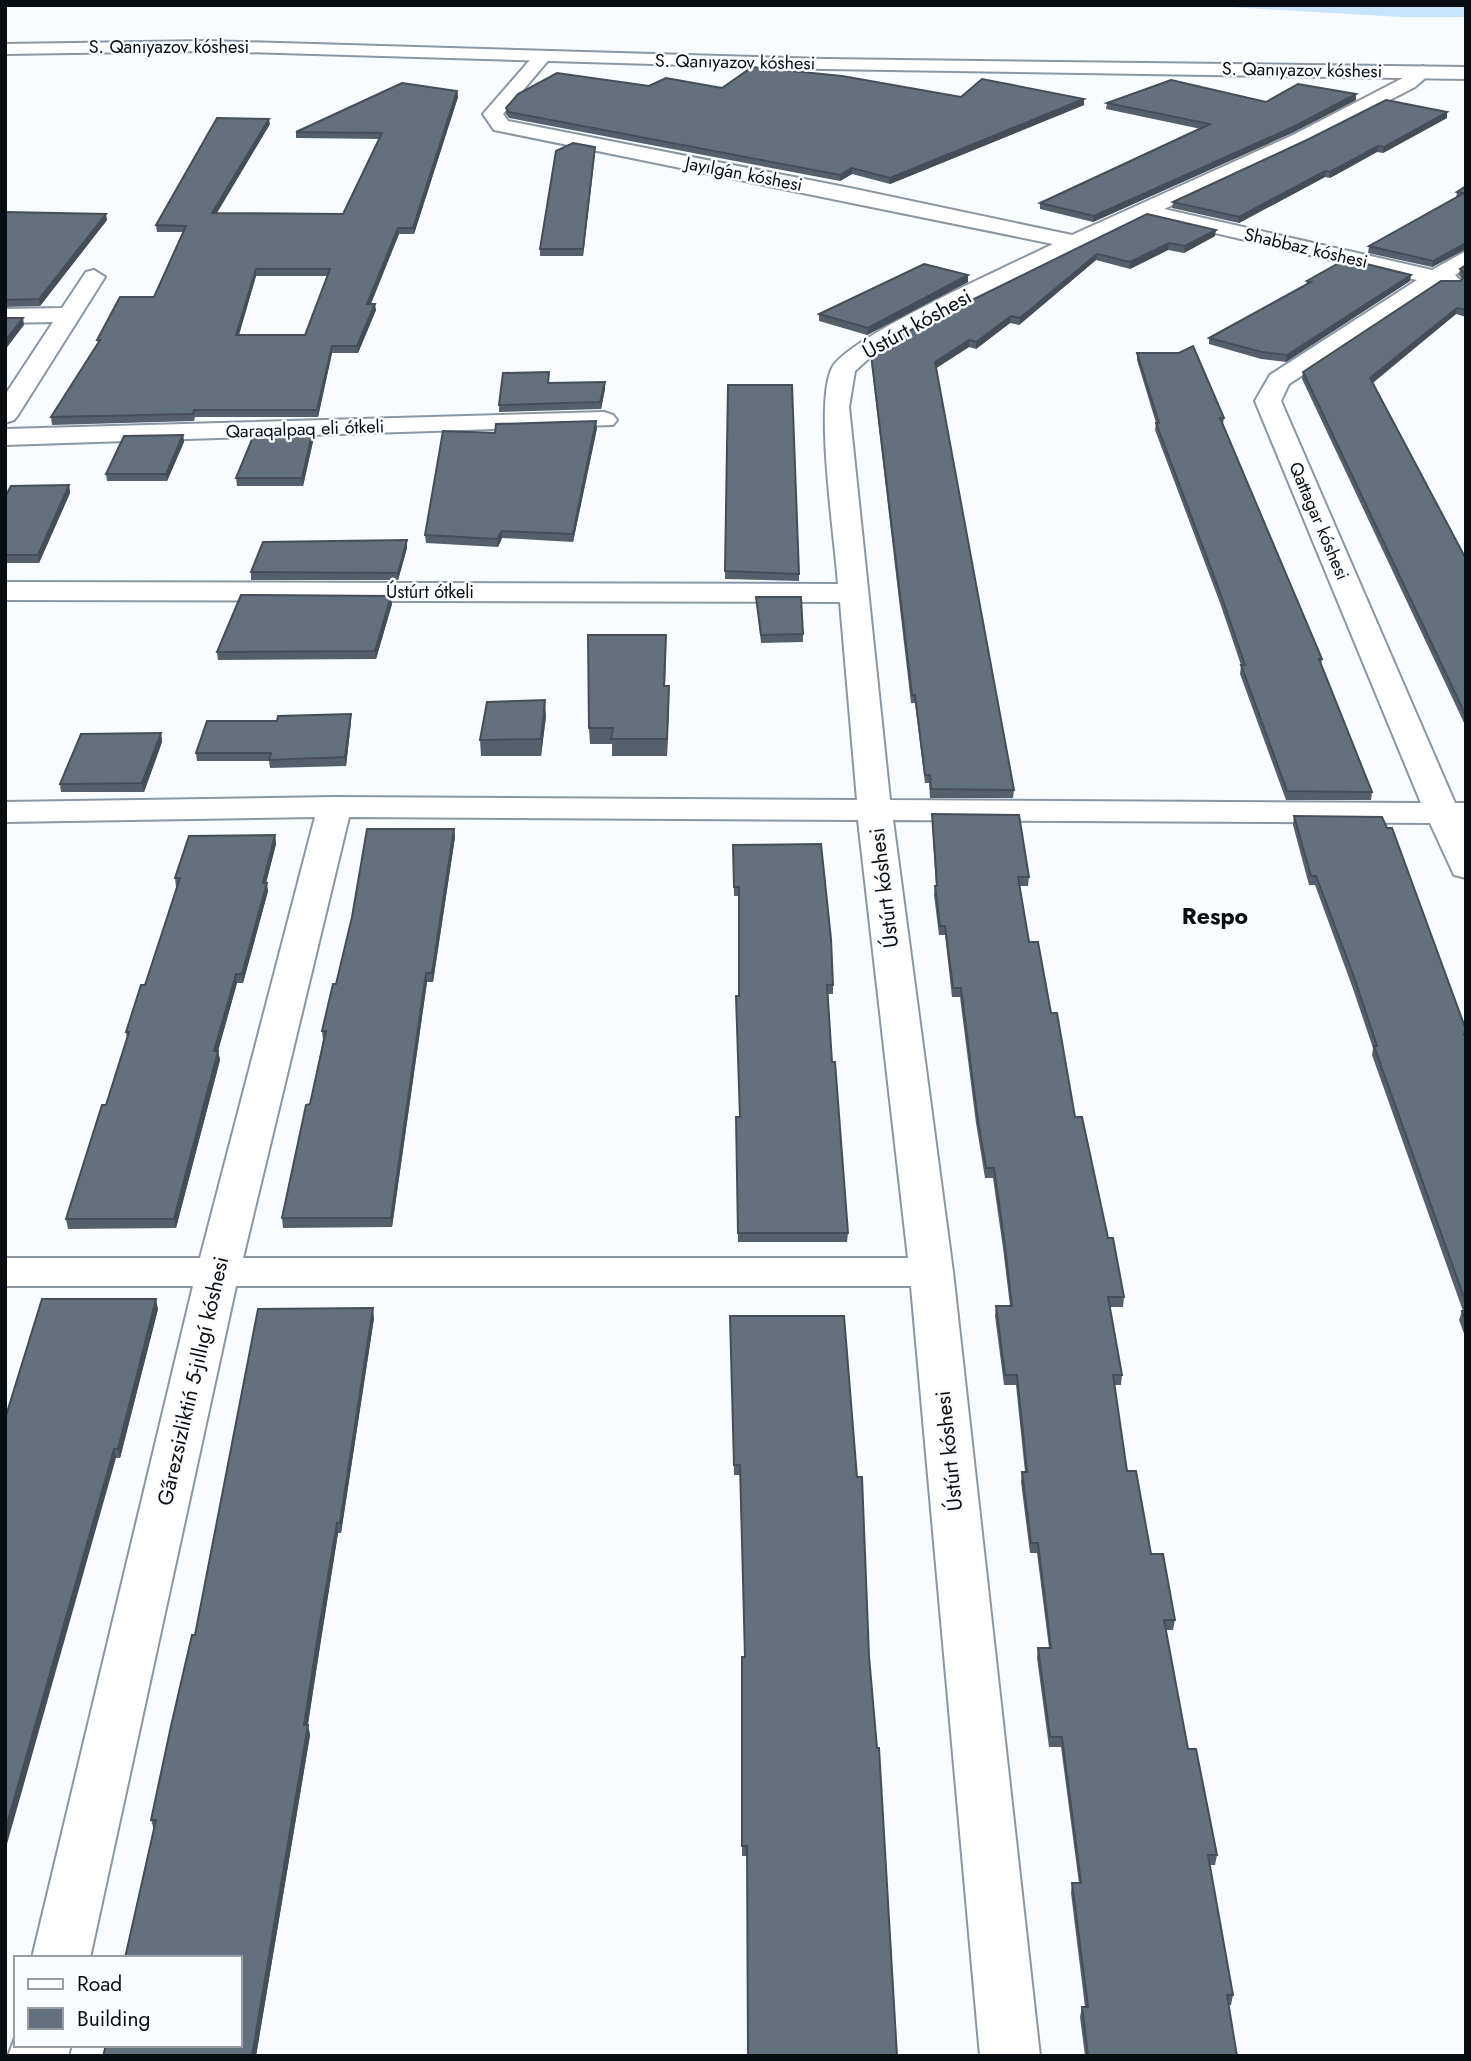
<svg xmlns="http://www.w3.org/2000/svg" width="1471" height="2061" font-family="Jost,sans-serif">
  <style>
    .green { fill: #c7e3fe }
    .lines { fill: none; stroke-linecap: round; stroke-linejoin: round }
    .minor-casing { stroke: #8997a4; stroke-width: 4 }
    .tertiary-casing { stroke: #8997a4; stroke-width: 4 }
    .minor { fill: #fff; fill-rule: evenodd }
    .tertiary { fill: #fff; fill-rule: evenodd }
    .wall { fill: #55606c; fill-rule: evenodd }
    .shaded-wall { fill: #454e58 }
    .building { fill: #63707d; stroke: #454e58; stroke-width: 2; fill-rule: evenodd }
    .labels { text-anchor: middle; stroke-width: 5; stroke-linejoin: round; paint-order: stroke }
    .far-street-label { font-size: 18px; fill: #090e13; stroke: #f9fcff }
    .street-label { font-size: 21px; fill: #090e13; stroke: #f9fcff }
    .neighbourhood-label { font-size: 23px; font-weight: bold; fill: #090e13; stroke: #f9fcff }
  </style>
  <rect width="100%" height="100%" fill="#f9fcff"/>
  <path class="green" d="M1191,5H1466V17H1402Z"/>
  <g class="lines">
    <g class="minor-casing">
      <g id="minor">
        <path d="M542,52L551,57L503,114L508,121L850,188L1072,235L1293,135L1401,79L1423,66L1432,72L1415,87L1307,143L1164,209L1432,270L1466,251V268L1455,275L1461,281L1458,286L1439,285L1289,384L1281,401L1455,803H1466V878L1454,875L1430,823L893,820L953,1272L1040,2056H980L911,1286H236L90,1958H32L193,1286H5V1258H200L315,817L5,822V802L335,797L857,800L840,602L5,600V582L838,584C835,539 814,403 832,368C847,337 1013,264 1053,244L494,130L483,114L536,53ZM1146,217L1417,280L1270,375L1255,401L1421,803L890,800L849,407L855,371L878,350ZM349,817L858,820L908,1258H243Z"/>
        <path d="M94,270L105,277L18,415L14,420L5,423V395L53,322L5,323V309L62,308L86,272Z"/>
        <path d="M604,412L613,415L617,420L613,425L5,445V429Z"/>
        <path d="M16,2035V2045H71L68,2056H8Z"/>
      </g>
    </g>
    <g class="tertiary-casing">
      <path id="tertiary" d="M208,41L824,59L1466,67V79L824,69L208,51L5,54V44Z"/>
    </g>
    <use href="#minor" class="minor"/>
    <use href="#tertiary" class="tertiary"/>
  </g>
  <g class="wall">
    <path d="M649,86L961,97L1084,105L890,184L852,174L840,181L509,118L506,114V108Z"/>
    <path d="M457,91L458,97L414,234H399L371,304L376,310L358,353H332L318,417H195L194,421L52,425L51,417L98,344L97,340L154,297L183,232H157L156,225L270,124L217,213L343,214L380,139L296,138V132ZM256,276H327L305,335H239Z"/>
    <path d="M1356,100L1292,133L1093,222L1040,209V203L1201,129L1106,109L1107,103Z"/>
    <path d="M1447,118L1383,153L1377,152L1330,178L1325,177L1239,223L1172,208L1173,202Z"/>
    <path d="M595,147L583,256H540V249Z"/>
    <path d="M1466,186V249L1432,267L1368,253L1369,246L1456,198L1457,192Z"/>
    <path d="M5,212L107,220L40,306L5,307Z"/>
    <path d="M1147,214L1215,236L1184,253L1168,250L1130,269L1096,260L1019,325L1010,323L976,349L969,347L936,368L1014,790L1013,798H930L929,783H925L915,703H911L871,360V354Z"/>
    <path d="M1466,265V317L1456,314L1373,383L1466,559V727L1302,379L1303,372L1461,281L1462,279L1459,275L1460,269Z"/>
    <path d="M968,275V282L867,335L819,321V314Z"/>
    <path d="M1307,281H1410L1286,362L1261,359L1209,344V338L1306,285Z"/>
    <path d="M1137,353L1224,418L1223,424L1322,659L1321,665L1372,792L1371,800H1286L1240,674L1241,665L1220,603L1155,430L1156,423L1137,360Z"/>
    <path d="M549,383L605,389L601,409L499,412V405Z"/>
    <path d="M728,385L799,574V581L725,579Z"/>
    <path d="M597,428L573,542L502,538L498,547L426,543L425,535L495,433Z"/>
    <path d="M313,430L314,437L303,486H237L236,478Z"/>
    <path d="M183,435L184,442L167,481H107L106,474Z"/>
    <path d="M69,485L70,493L39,563H5V497Z"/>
    <path d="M407,548L398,580H251V572Z"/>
    <path d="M756,597L803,634V642L761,643Z"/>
    <path d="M392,604L376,659L218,660L217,652Z"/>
    <path d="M666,650L665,686H669V702L667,756H612V744H590L589,728Z"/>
    <path d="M546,716L541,756H481L480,740Z"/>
    <path d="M351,722L346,766L270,768L269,761H197L196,753Z"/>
    <path d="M161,733L162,742L144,792H61L60,784Z"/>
    <path d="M932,814L1029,877L1028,886H1020L1029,942L1051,1013L1075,1117L1124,1297L1123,1307H1110L1122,1375L1121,1385H1114L1127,1471L1151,1554L1175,1620L1173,1630H1166L1188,1749L1217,1855L1215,1865H1209L1233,1995L1231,2005H1228L1237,2056H1085L1080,2017L1082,2007H1085L1071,1893L1072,1883H1079L1061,1747H1049L1037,1658L1038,1648H1049L1037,1553H1030L1021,1482L1022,1472H1025L1016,1385H1004L995,1316L996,1306H1010L1003,1248L993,1178H985L976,1123L960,997H952L945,935H939L934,895L935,886H936L932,823Z"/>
    <path d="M1294,816L1466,1030V1339L1459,1320L1462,1311H1463L1372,1055L1373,1048L1352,986L1315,885H1309L1293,825Z"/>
    <path d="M454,829L455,837L433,982H427L392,1227L283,1228L282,1218L310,1104L323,1040L322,1031L336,984Z"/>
    <path d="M275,835L276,844L266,883L268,891L243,983H237L218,1051L220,1060L176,1228L68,1229L66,1219L106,1105L127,1039L126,1032L145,985L178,887H176L175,878Z"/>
    <path d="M733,845L833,985V994H828L832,1062L848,1233L847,1242H738L736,1117H740L739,896H734Z"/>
    <path d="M158,1309L120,1458H116L5,1419Z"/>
    <path d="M730,1316H844L747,1856H742V1759L745,1657L740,1475H734Z"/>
    <path d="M374,1318L341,1533H338L320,1645L308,1725L310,1735L256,2056H103L154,1830L151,1820L195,1635Z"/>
  </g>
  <g class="shaded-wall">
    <path d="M457,91L458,97L414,234L413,228Z"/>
    <path d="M1356,94V100L1292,133L1093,222L1094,216Z"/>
    <path d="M1084,99V105L890,184V178Z"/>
    <path d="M1447,112V118L1383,153L1384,147Z"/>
    <path d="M269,119L270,124L213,219L212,213Z"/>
    <path d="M1378,146L1377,152L1330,178V172Z"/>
    <path d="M595,147V153L583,256V249Z"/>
    <path d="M852,168V174L840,181V175Z"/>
    <path d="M1325,171V177L1239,223V217Z"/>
    <path d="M106,214L107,220L40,306L39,299Z"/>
    <path d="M398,228L399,234L368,310L367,304Z"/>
    <path d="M1216,230L1215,236L1184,253L1185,246Z"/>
    <path d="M1169,243L1168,250L1130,269V262Z"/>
    <path d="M1466,243V249L1432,267L1433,261Z"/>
    <path d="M1097,254L1096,260L1019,325L1020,318Z"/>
    <path d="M256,269V276L237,341L236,335Z"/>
    <path d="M968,275V282L867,335L868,328Z"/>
    <path d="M1411,275L1410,281L1286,362L1287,355Z"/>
    <path d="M375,304L376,310L358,353L357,346Z"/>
    <path d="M1457,308L1456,314L1369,385L1370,378Z"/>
    <path d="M1011,316L1010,323L976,349V342Z"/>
    <path d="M23,318L24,325L5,350V341Z"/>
    <path d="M969,340V347L935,369V362Z"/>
    <path d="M332,346V353L318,417L317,410Z"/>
    <path d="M605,382V389L601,409L600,402Z"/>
    <path d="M596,421L597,428L573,542V534Z"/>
    <path d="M313,430L314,437L303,486L302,478Z"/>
    <path d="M183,435L184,442L167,481L166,474Z"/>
    <path d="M69,485L70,493L39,563L38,555Z"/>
    <path d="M502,531V538L498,547L497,539Z"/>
    <path d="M407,540V548L398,580V573Z"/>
    <path d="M391,596L392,604L376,659L375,651Z"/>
    <path d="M666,635V650L664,702V686Z"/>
    <path d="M669,686V702L667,756V739Z"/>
    <path d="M545,700L546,716L541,756V739Z"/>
    <path d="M351,714V722L346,766L345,757Z"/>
    <path d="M161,733L162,742L144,792L142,783Z"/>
    <path d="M454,829L455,837L433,982L432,973Z"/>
    <path d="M275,835L276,844L264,891L263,883Z"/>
    <path d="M267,883L268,891L243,983L242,974Z"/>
    <path d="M426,973L427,982L392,1227L391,1218Z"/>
    <path d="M236,974L237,983L218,1051L220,1060L176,1228L174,1219L214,1051Z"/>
    <path d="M156,1299L158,1309L120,1458L118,1449Z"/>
    <path d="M373,1308L374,1318L341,1533L340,1523Z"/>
    <path d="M114,1449L116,1458L5,1851V1831Z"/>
    <path d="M337,1523L338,1533L306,1735L304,1725Z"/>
    <path d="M308,1725L310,1735L256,2056H252Z"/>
  </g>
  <g class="building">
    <path d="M752,67L842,76L961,97L982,79L1084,99L890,178L852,168L840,175L509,112L506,108L518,94L557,73L649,86L666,78L722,88Z"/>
    <path d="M1171,80L1266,102L1298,84L1356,94L1293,127L1094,216L1040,203L1210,124L1107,103Z"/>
    <path d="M402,83L457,91L413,228H398L367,304H375L357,346H332L317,410H194L193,414L51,417L100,340H97L120,297H154L186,226L156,225L217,118L269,119L212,213L343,214L382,133L296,132ZM256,269H330L305,335H236Z"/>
    <path d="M1386,100L1447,112L1384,147L1378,146L1330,172L1325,171L1239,217L1173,202L1309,139Z"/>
    <path d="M573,143L595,147L583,249H540L556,151Z"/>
    <path d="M1466,186V243L1433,261L1369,246L1464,193L1457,192Z"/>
    <path d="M5,212L106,214L39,299L5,300Z"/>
    <path d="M1147,214L1216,230L1185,246L1169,243L1130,262L1097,254L1020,318L1011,316L976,342L969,340L935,362L1014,790L931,789L930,775H925L915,695H912L871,354L880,345Z"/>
    <path d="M1346,259L1411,275L1287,355L1262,352L1209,338L1311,282L1307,281Z"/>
    <path d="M924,264L968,275L868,328L819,314Z"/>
    <path d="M1466,265V310L1457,308L1370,378L1466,559V716L1303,372L1441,281H1461L1465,274L1460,269Z"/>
    <path d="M5,318H23L5,341Z"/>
    <path d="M1193,346L1224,418H1220L1322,659H1319L1372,792L1287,791L1241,665H1245L1221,595L1156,423H1159L1137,353H1179Z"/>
    <path d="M549,372L548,383L605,382L600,402L499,405L503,373Z"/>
    <path d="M728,385H792L799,574L725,571Z"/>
    <path d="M596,421L573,534L502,531L497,539L425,535L443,431L495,433L496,424Z"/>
    <path d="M313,430L302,478H236L255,432Z"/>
    <path d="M183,435L166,474H106L124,436Z"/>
    <path d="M69,485L38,555H5V497L11,486Z"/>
    <path d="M407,540L398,573L251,572L263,542Z"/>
    <path d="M241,595L391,596L375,651L217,652Z"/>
    <path d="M756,597H801L803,634L761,635Z"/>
    <path d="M588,635H666L664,686H669L667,739H611L613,728H589Z"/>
    <path d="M545,700L541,739L480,740L487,702Z"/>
    <path d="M351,714L345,757L269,760L271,753H196L207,721H277L278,716Z"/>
    <path d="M161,733L142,783L60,784L81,734Z"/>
    <path d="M932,814L1019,815L1029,877H1018L1029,942H1038L1051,1013H1057L1075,1117H1082L1108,1238H1113L1124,1297H1108L1122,1375H1113L1127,1471H1136L1151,1554H1163L1175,1620H1164L1188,1749H1196L1217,1855H1208L1233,1995H1227L1237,2056H1088L1082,2007H1088L1072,1883H1081L1062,1737H1050L1038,1648H1051L1038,1543H1031L1022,1472H1027L1017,1375H1005L996,1306H1012L1004,1239L994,1168H986L977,1114L961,988H953L945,926H940L935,886H937Z"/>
    <path d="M1294,816L1382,817L1387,828H1392L1466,1030V1034H1464L1466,1039V1303L1374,1046H1377L1354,977L1316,876H1311Z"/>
    <path d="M367,829H454L432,973H426L391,1218H282L306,1105L310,1104L326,1031H322L333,984H336L352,917Z"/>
    <path d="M275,835L263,883H267L242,974H236L214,1051H218L174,1219H66L102,1105H106L129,1032H126L141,985H145L180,878H175L189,836Z"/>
    <path d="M821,844L831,939L833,985H827L832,1062H835L848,1233H738L736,1117H740L736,996H739V887H734L733,845Z"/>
    <path d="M42,1299H156L118,1449H114L5,1831V1419Z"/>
    <path d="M373,1308L340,1523H337L318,1635L304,1725H308L252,2056H103L106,2045H240V1958H125L156,1820H151L171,1726L192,1635H195L258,1309Z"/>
    <path d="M1462,1311H1466V1323Z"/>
    <path d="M730,1316H844L857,1477H862L869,1656L877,1748H879L897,2056H748L747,1846H742V1657H745L740,1465H734Z"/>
  </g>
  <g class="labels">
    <g class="far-street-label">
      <text x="169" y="53">S. Qanıyazov kóshesi</text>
      <text transform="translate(735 62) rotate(1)" y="6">S. Qanıyazov kóshesi</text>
      <text transform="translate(1302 70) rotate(1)" y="6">S. Qanıyazov kóshesi</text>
      <text transform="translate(744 174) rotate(11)" y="6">Jayılǵan kóshesi</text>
      <text transform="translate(1306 248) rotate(13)" y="6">Shabbaz kóshesi</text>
      <text transform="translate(305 429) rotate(-2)" y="6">Qaraqalpaq eli ótkeli</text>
      <text transform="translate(1319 521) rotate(67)" y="6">Qattagar kóshesi</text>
      <text x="430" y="598">Ústúrt ótkeli</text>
    </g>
    <g class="street-label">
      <text transform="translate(917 324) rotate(-29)" y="7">Ústúrt kóshesi</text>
      <text transform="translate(884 888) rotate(-97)" y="7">Ústúrt kóshesi</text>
      <text transform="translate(193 1381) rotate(-77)" y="7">Ǵárezsizliktiń 5-jıllıǵı kóshesi</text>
      <text transform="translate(949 1451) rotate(-96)" y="7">Ústúrt kóshesi</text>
    </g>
    <g class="neighbourhood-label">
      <text x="1215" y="924">Respo</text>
    </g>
  </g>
  <rect width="1471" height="2061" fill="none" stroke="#090e13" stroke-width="14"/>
  <rect x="14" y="1956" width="228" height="91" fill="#f9fcff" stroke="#999da1" stroke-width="2"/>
  <rect x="28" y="1979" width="35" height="10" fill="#ffffff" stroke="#999da1" stroke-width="2"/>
  <text x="77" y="1991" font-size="21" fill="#090e13">Road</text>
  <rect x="28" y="2008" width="35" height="21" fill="#63707d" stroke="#999da1" stroke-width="2"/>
  <text x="77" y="2026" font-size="21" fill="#090e13">Building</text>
</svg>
